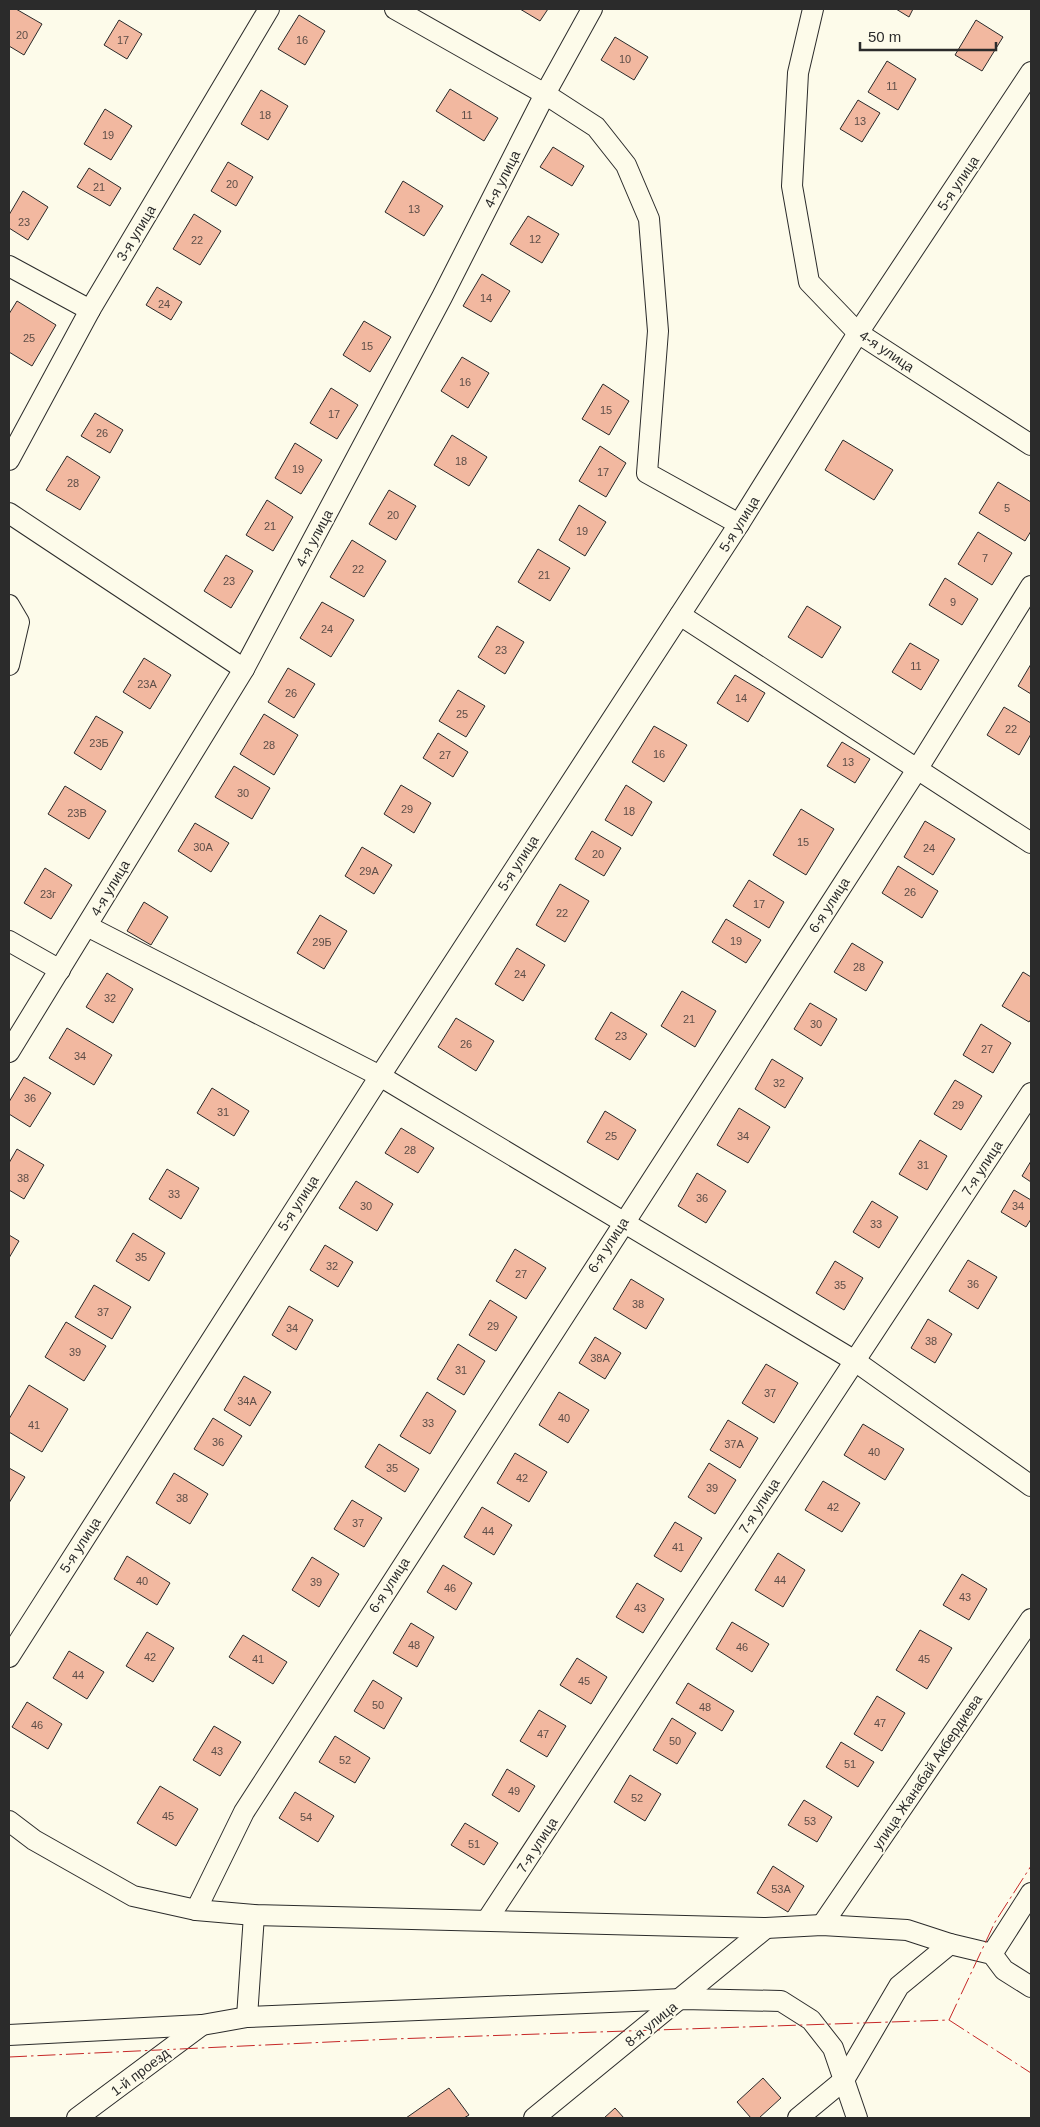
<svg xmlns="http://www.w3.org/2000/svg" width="1040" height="2127" font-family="Helvetica,sans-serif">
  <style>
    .building { fill: #f2b8a0; stroke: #2b2b2b }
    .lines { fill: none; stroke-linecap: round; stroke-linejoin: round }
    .minor-casing { stroke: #2b2b2b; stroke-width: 22 }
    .minor { stroke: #fdfbea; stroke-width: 20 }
    .power { stroke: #c62828; stroke-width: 1; stroke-dasharray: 18 4 2.5 4; stroke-linecap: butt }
    .labels { text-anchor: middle; stroke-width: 4; stroke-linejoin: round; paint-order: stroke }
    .number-label { font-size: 11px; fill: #5d4e48 }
    .street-label { font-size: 14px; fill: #2b2b2b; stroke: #fdfbea }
  </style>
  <rect width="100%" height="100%" fill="#fdfbea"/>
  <g class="building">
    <path d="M9,9H16L42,24L24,55L9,46Z"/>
    <path d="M520,9H548L540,21Z"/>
    <path d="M896,9H913L909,17Z"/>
    <path d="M299,15L325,31L305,65L278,49Z"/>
    <path d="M119,20L142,34L127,59L104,45Z"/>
    <path d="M976,20L1003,37L982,71L955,55Z"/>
    <path d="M615,37L648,57L634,80L601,60Z"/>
    <path d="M887,61L916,79L898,110L868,92Z"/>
    <path d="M450,89L498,118L484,141L436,111Z"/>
    <path d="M261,90L288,106L268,140L241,124Z"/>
    <path d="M858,100L880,113L862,142L840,129Z"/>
    <path d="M105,109L132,126L111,160L84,144Z"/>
    <path d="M553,147L584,166L572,186L540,167Z"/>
    <path d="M228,162L253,177L236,206L211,191Z"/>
    <path d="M89,168L121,188L110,206L77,187Z"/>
    <path d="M403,181L443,206L424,236L385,212Z"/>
    <path d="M23,191L48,207L28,240L9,228V215Z"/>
    <path d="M194,214L221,231L200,265L173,249Z"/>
    <path d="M528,216L559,234L542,263L510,244Z"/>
    <path d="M482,274L510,291L491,322L463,306Z"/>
    <path d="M157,287L182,302L171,320L146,305Z"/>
    <path d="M17,301L56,325L32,366L9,352V314Z"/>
    <path d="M364,321L391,337L370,372L343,355Z"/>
    <path d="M462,357L489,373L468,408L441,391Z"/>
    <path d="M603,384L629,401L609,435L582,419Z"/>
    <path d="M331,388L358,405L337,439L310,423Z"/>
    <path d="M95,413L123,430L110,453L81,436Z"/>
    <path d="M452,435L487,457L469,486L434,465Z"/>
    <path d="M843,440L893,470L874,500L825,470Z"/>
    <path d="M295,443L322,460L301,494L275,478Z"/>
    <path d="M600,446L626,463L606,497L579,481Z"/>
    <path d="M67,456L100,477L80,510L46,490Z"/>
    <path d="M998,482L1031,502V531L1025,541L979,513Z"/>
    <path d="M389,490L416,506L396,540L369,524Z"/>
    <path d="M267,500L293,517L273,551L246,535Z"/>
    <path d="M579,505L606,522L585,556L559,540Z"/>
    <path d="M978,532L1012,553L992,585L958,564Z"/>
    <path d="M352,540L386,561L364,597L330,577Z"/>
    <path d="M538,549L570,568L550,601L518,582Z"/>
    <path d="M226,555L253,571L231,608L204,591Z"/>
    <path d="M945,578L978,599L962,625L929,605Z"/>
    <path d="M322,602L354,620L331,657L300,638Z"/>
    <path d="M807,606L841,627L822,658L788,637Z"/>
    <path d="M497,626L524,642L505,674L478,657Z"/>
    <path d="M910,643L939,660L921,690L892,672Z"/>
    <path d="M144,658L171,675L150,709L123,692Z"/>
    <path d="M1031,664V694L1018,686Z"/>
    <path d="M288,668L315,684L294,718L268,702Z"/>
    <path d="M735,675L765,693L748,722L717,703Z"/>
    <path d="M458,690L485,706L466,737L439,721Z"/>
    <path d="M1004,707L1031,723V734L1019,755L987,735Z"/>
    <path d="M264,714L298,735L274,775L240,754Z"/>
    <path d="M96,716L123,732L101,770L74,753Z"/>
    <path d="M654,726L687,745L664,782L632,762Z"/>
    <path d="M438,733L468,752L453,777L423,758Z"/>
    <path d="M842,742L870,759L855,783L827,766Z"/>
    <path d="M234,766L270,788L252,819L215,797Z"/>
    <path d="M401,785L431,803L414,833L384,814Z"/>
    <path d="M626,785L652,802L632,836L605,820Z"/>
    <path d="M65,786L106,811L89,839L48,814Z"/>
    <path d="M801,809L834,829L806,875L773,855Z"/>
    <path d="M925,821L955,839L933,875L904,857Z"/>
    <path d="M195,823L229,843L211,872L178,851Z"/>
    <path d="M592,831L621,848L604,876L575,859Z"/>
    <path d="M362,847L392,865L374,894L345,876Z"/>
    <path d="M898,866L938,891L922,918L882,893Z"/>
    <path d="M45,868L72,885L51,919L24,903Z"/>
    <path d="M749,880L784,902L769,928L733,906Z"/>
    <path d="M560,884L589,901L565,942L536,925Z"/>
    <path d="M144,902L168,917L151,945L127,931Z"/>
    <path d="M320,915L347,931L324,969L297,953Z"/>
    <path d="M726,919L761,940L746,963L712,942Z"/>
    <path d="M852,943L883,962L866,991L834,972Z"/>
    <path d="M517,948L545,965L523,1001L495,984Z"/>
    <path d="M1023,972L1031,977V1019L1029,1022L1002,1006Z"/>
    <path d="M107,973L133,989L113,1023L86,1007Z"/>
    <path d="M682,991L716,1011L695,1047L661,1026Z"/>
    <path d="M810,1003L837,1019L821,1046L794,1029Z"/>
    <path d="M611,1012L647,1034L630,1060L595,1039Z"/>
    <path d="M456,1018L494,1041L476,1071L438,1047Z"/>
    <path d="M981,1024L1011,1043L993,1073L963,1055Z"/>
    <path d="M67,1028L112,1055L94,1085L49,1058Z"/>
    <path d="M772,1059L803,1078L785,1108L755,1089Z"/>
    <path d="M24,1077L51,1093L30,1127L9,1114V1102Z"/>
    <path d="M955,1080L982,1096L961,1130L934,1114Z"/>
    <path d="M212,1088L249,1111L234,1136L197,1113Z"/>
    <path d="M739,1108L770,1127L748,1163L717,1145Z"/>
    <path d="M605,1111L636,1130L618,1160L587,1142Z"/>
    <path d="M401,1128L434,1148L418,1173L385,1153Z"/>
    <path d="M920,1140L947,1156L927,1190L899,1174Z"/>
    <path d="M17,1149L44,1165L24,1199L9,1190V1163Z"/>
    <path d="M1031,1161V1182L1022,1176Z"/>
    <path d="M167,1169L199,1188L181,1219L149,1199Z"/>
    <path d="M697,1173L726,1191L706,1223L678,1206Z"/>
    <path d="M356,1181L393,1204L377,1231L339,1208Z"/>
    <path d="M1014,1190L1031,1200V1219L1026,1227L1001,1212Z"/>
    <path d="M872,1201L898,1217L879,1248L853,1232Z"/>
    <path d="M133,1233L165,1253L149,1281L116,1261Z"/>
    <path d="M9,1235L19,1241L9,1258Z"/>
    <path d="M325,1245L353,1262L338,1287L310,1270Z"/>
    <path d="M515,1249L546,1268L526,1299L496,1281Z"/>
    <path d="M968,1260L997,1277L978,1309L949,1291Z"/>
    <path d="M835,1261L863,1278L844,1310L816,1293Z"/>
    <path d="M631,1279L664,1299L646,1329L613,1309Z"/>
    <path d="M94,1285L131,1307L112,1339L75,1317Z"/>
    <path d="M490,1300L517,1317L496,1351L469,1335Z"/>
    <path d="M289,1306L313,1320L296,1350L272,1335Z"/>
    <path d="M928,1319L952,1334L935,1363L911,1348Z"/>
    <path d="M66,1322L106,1346L84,1381L45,1357Z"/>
    <path d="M595,1337L621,1353L605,1379L579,1363Z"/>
    <path d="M458,1344L485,1361L464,1395L437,1379Z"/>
    <path d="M766,1364L798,1383L774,1423L742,1403Z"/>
    <path d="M244,1376L271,1392L250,1426L224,1410Z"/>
    <path d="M29,1385L68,1409L42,1452L9,1432V1419Z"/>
    <path d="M427,1392L456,1411L430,1454L400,1436Z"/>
    <path d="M559,1392L589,1410L568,1443L539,1425Z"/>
    <path d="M213,1418L242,1436L223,1466L194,1449Z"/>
    <path d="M728,1420L758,1438L740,1468L710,1450Z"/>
    <path d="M863,1424L904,1449L885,1480L844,1455Z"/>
    <path d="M379,1444L419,1469L405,1492L365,1467Z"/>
    <path d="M515,1453L547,1472L529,1502L497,1483Z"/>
    <path d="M709,1463L736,1480L715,1514L688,1497Z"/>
    <path d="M9,1468L25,1477L9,1503Z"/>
    <path d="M174,1473L208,1494L190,1524L156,1503Z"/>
    <path d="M823,1481L860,1503L842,1532L805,1510Z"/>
    <path d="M352,1500L382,1518L364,1547L334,1529Z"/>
    <path d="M482,1507L512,1525L494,1555L464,1537Z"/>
    <path d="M675,1522L702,1538L681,1572L654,1556Z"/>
    <path d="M778,1553L805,1570L783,1607L755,1590Z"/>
    <path d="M127,1556L170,1583L157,1605L114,1579Z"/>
    <path d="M312,1557L339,1574L319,1607L292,1590Z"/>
    <path d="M443,1565L472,1583L456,1610L427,1592Z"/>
    <path d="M962,1574L987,1589L969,1620L943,1605Z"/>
    <path d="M637,1583L664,1599L643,1633L616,1617Z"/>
    <path d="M732,1622L769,1644L752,1672L716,1649Z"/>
    <path d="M411,1623L434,1637L417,1667L393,1653Z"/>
    <path d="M920,1630L952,1648L927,1689L896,1670Z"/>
    <path d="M147,1632L174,1648L153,1682L126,1666Z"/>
    <path d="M243,1635L287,1662L273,1684L229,1657Z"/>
    <path d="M69,1651L104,1672L87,1699L53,1678Z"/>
    <path d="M577,1658L607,1677L591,1704L560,1685Z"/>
    <path d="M373,1680L402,1698L384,1729L354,1711Z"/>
    <path d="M688,1683L734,1711L722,1731L676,1703Z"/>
    <path d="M877,1696L905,1713L882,1751L854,1734Z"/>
    <path d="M27,1702L62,1724L48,1749L12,1727Z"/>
    <path d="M539,1710L566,1726L547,1757L520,1741Z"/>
    <path d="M672,1718L696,1733L677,1764L653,1750Z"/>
    <path d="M214,1726L241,1742L220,1776L193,1760Z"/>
    <path d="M335,1736L370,1758L355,1783L319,1762Z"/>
    <path d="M841,1742L874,1762L858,1787L826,1767Z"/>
    <path d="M507,1769L535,1786L519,1812L492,1795Z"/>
    <path d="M630,1775L661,1794L645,1821L614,1802Z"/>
    <path d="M160,1786L198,1809L176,1846L137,1823Z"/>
    <path d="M295,1792L334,1816L318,1842L279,1818Z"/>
    <path d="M804,1800L832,1817L817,1842L788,1825Z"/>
    <path d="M465,1823L498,1843L484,1865L451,1845Z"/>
    <path d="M773,1866L804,1886L788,1912L757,1893Z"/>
    <path d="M763,2078L781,2098L759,2118H751L737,2102Z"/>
    <path d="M449,2088L469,2115L464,2118H406Z"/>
    <path d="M615,2108L624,2118H604Z"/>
  </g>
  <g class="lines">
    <g class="minor-casing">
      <g id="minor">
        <path d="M395,9L545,94L596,127L626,165L649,219L658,331L647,473L739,524"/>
        <path d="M813,9L798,73L792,186L809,282L858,333L1031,445"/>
        <path d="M9,266L90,310"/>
        <path d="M9,460L90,310L269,9"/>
        <path d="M9,513L244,669"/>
        <path d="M9,605L19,622L9,665"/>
        <path d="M680,615L1031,843"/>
        <path d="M87,926L380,1076L855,1361L1031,1486"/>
        <path d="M9,941L60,970"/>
        <path d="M9,1052L244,669L442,297L545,94L592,9"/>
        <path d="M9,1657L380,1076L739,524L858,333L1031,72"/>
        <path d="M9,1821L34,1840L133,1896L196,1910L254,1915L766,1928L822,1925L907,1930L950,1944L992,1954L1004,1970L1031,1987"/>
        <path d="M196,1910L244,1812L918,768L1031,586"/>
        <path d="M487,1920L1031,1093"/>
        <path d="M822,1925L1031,1619"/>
        <path d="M992,1954L1031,1893"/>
        <path d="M247,2017L254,1915"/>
        <path d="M9,2035L202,2025L247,2017L682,1999L781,2001L811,2020L833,2048L857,2118"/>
        <path d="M77,2118L202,2025"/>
        <path d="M534,2118L766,1928"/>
        <path d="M798,2118L844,2080L899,1986L950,1944"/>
      </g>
    </g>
    <use href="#minor" class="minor"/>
    <g class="power">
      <path d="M949,2020L995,1922L1031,1866"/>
      <path d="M9,2057L393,2039L949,2020L1031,2073"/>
    </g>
  </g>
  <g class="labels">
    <g class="number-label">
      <text x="22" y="39">20</text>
      <text x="123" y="44">17</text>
      <text x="302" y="44">16</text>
      <text x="625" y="63">10</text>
      <text x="892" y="90">11</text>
      <text x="265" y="119">18</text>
      <text x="467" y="119">11</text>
      <text x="860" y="125">13</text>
      <text x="108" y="139">19</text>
      <text x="232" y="188">20</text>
      <text x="99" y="191">21</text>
      <text x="414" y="213">13</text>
      <text x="24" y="226">23</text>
      <text x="535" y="243">12</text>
      <text x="197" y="244">22</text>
      <text x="486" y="302">14</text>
      <text x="164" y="308">24</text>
      <text x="29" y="342">25</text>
      <text x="367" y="350">15</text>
      <text x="465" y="386">16</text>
      <text x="606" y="414">15</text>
      <text x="334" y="418">17</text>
      <text x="102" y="437">26</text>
      <text x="461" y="465">18</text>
      <text x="298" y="473">19</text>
      <text x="603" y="476">17</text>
      <text x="73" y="487">28</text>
      <text x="1007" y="512">5</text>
      <text x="393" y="519">20</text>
      <text x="270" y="530">21</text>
      <text x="582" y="535">19</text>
      <text x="985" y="562">7</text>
      <text x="358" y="573">22</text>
      <text x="544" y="579">21</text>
      <text x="229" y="585">23</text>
      <text x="953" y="606">9</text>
      <text x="327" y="633">24</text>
      <text x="501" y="654">23</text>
      <text x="916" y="670">11</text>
      <text x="147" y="688">23А</text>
      <text x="291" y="697">26</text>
      <text x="741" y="702">14</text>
      <text x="462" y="718">25</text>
      <text x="1011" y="733">22</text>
      <text x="99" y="747">23Б</text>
      <text x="269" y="749">28</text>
      <text x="659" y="758">16</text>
      <text x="445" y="759">27</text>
      <text x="848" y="766">13</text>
      <text x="243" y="797">30</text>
      <text x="407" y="813">29</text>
      <text x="629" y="815">18</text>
      <text x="77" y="817">23В</text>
      <text x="803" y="846">15</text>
      <text x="203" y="851">30А</text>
      <text x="929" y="852">24</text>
      <text x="598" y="858">20</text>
      <text x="369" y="875">29А</text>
      <text x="910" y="896">26</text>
      <text x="48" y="898">23г</text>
      <text x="759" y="908">17</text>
      <text x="562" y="917">22</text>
      <text x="736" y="945">19</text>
      <text x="322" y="946">29Б</text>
      <text x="859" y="971">28</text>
      <text x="520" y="978">24</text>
      <text x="110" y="1002">32</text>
      <text x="689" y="1023">21</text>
      <text x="816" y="1028">30</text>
      <text x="621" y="1040">23</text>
      <text x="466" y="1048">26</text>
      <text x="987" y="1053">27</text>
      <text x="80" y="1060">34</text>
      <text x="779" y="1087">32</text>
      <text x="30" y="1102">36</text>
      <text x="958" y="1109">29</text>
      <text x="223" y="1116">31</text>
      <text x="611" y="1140">25</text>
      <text x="743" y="1140">34</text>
      <text x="410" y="1154">28</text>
      <text x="923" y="1169">31</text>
      <text x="23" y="1182">38</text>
      <text x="174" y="1198">33</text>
      <text x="702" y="1202">36</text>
      <text x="366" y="1210">30</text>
      <text x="1018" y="1210">34</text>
      <text x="876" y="1228">33</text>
      <text x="141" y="1261">35</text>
      <text x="332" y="1270">32</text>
      <text x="521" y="1278">27</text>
      <text x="973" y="1288">36</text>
      <text x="840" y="1289">35</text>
      <text x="638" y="1308">38</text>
      <text x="103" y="1316">37</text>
      <text x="493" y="1330">29</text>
      <text x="292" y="1332">34</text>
      <text x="931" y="1345">38</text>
      <text x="75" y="1356">39</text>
      <text x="600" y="1362">38А</text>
      <text x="461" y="1374">31</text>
      <text x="770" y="1397">37</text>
      <text x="247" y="1405">34А</text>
      <text x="564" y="1422">40</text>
      <text x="428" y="1427">33</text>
      <text x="34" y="1429">41</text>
      <text x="218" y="1446">36</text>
      <text x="734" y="1448">37А</text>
      <text x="874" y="1456">40</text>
      <text x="392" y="1472">35</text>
      <text x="522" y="1482">42</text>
      <text x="712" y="1492">39</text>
      <text x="182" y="1502">38</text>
      <text x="833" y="1511">42</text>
      <text x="358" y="1527">37</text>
      <text x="488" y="1535">44</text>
      <text x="678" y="1551">41</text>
      <text x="780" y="1584">44</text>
      <text x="142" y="1585">40</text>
      <text x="316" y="1586">39</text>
      <text x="450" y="1592">46</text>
      <text x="965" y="1601">43</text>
      <text x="640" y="1612">43</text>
      <text x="414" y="1649">48</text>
      <text x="742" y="1651">46</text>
      <text x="150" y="1661">42</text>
      <text x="258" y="1663">41</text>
      <text x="924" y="1663">45</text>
      <text x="78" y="1679">44</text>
      <text x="584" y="1685">45</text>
      <text x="378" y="1709">50</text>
      <text x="705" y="1711">48</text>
      <text x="880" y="1727">47</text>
      <text x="37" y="1729">46</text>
      <text x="543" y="1738">47</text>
      <text x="675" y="1745">50</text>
      <text x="217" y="1755">43</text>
      <text x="345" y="1764">52</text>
      <text x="850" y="1768">51</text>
      <text x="514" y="1795">49</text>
      <text x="637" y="1802">52</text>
      <text x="168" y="1820">45</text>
      <text x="306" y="1821">54</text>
      <text x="810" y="1825">53</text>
      <text x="474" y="1848">51</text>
      <text x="781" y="1893">53А</text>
    </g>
    <g class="street-label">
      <text transform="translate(502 179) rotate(-63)" y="5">4-я улица</text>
      <text transform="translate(958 183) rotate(-56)" y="5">5-я улица</text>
      <text transform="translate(136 233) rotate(-59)" y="5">3-я улица</text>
      <text transform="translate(887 351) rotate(34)" y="5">4-я улица</text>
      <text transform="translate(739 524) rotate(-58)" y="5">5-я улица</text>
      <text transform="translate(314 538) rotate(-62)" y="5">4-я улица</text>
      <text transform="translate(518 863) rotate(-57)" y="5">5-я улица</text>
      <text transform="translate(110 888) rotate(-59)" y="5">4-я улица</text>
      <text transform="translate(829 905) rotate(-57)" y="5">6-я улица</text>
      <text transform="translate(982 1168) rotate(-57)" y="5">7-я улица</text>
      <text transform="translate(298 1203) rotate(-57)" y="5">5-я улица</text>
      <text transform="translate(608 1245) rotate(-57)" y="5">6-я улица</text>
      <text transform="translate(759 1506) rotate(-57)" y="5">7-я улица</text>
      <text transform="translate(80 1545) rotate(-57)" y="5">5-я улица</text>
      <text transform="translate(389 1585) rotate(-57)" y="5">6-я улица</text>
      <text transform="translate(927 1772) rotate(-56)" y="5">улица Жанабай Акбердиева</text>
      <text transform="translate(537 1845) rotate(-57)" y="5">7-я улица</text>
      <text transform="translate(651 2024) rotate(-39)" y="5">8-я улица</text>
      <text transform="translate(140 2072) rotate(-37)" y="5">1-й проезд</text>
    </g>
  </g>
  <rect width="1040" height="2127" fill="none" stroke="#2b2b2b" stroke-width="20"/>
  <path d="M860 42v8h136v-8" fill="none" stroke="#2b2b2b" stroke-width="2.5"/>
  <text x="868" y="42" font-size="15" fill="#2b2b2b" stroke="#fdfbea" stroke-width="4" paint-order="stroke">50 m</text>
</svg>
